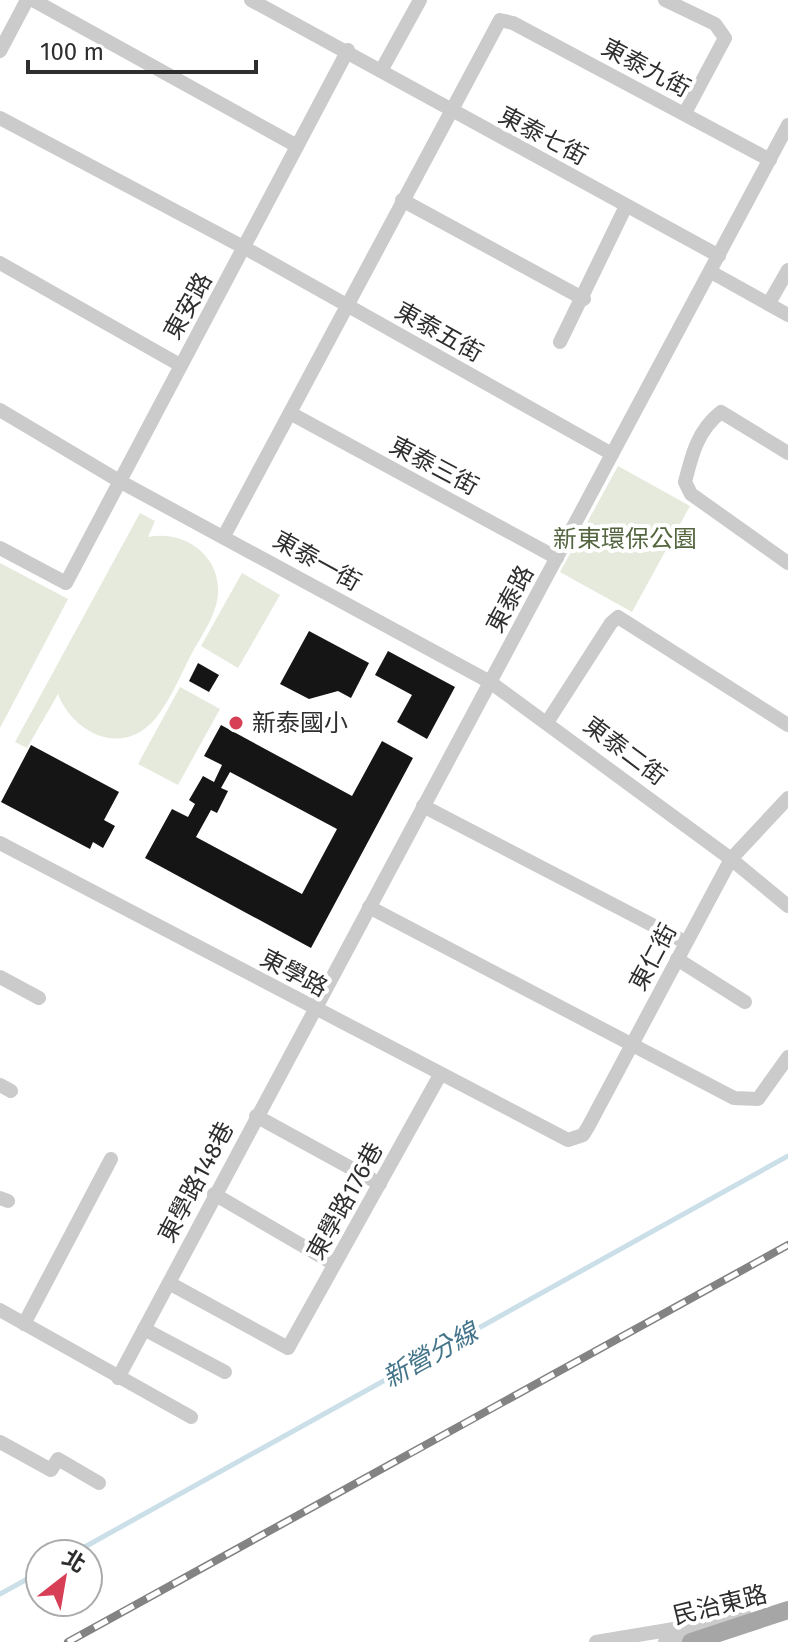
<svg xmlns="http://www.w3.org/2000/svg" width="788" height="1642" font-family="'Fira Sans','Noto Sans TC',sans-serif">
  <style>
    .green { fill: #e5eadd }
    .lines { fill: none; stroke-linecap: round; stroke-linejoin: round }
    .stream { stroke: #cbdfe9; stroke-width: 5 }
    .building { fill: #151515; fill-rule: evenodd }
    .minor { stroke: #cbcbcb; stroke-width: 14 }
    .major { stroke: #a6a6a6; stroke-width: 18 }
    .rail-casing { stroke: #838383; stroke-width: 8 }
    .rail { stroke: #fff; stroke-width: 5; stroke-dasharray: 15; stroke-linecap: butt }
    .poi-dot { fill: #d63f56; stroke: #fff; stroke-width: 3 }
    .labels { text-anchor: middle; stroke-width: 8; stroke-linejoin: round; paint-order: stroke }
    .street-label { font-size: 24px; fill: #2e2e2e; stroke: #fff }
    .park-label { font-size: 24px; fill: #54663f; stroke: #fff }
    .poi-label { font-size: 24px; fill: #2e2e2e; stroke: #fff; text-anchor: start }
    .water-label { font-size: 26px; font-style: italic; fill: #437489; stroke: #fff }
  </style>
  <rect width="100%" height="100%" fill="#fff"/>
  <g class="green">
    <path d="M618,466L690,506L632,612L560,572Z"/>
    <path d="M140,513L155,521L148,537C183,530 220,554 218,593C217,615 201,636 191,655C180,676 170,701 155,719C122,758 73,733 58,694L27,748L15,742Z"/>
    <path d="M0,563L68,599L0,728Z"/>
    <path d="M242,573L280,595L238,668L201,646Z"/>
    <path d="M180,687L220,709L178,785L138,764Z"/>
  </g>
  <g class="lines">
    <g class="stream">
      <path d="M72,1554L788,1156"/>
      <path d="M0,1594L40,1572"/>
    </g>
  </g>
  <g class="building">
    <path d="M309,631L369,663L351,698L338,691L309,699L280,684Z"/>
    <path d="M388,651L455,687L427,739L397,722L412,695L375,675Z"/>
    <path d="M198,663L219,675L209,692L189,681Z"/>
    <path d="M221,725L352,796L382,741L413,758L311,948L145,858L172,809L188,817L195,804L189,800L203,776L214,782L222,765L204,756ZM230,772L337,829L302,894L196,837L211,810L217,813L228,791L221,788Z"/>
    <path d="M31,745L119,792L104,820L115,826L103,848L93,842L90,849L1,802Z"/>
  </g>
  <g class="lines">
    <g class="minor">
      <path d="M33,0L297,146"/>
      <path d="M251,0L719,256"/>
      <path d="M665,0L715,24L725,38L685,113"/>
      <path d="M0,51L27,0"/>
      <path d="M382,69L420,0"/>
      <path d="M0,118L245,248L612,454"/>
      <path d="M402,200L584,299"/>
      <path d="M0,263L180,365"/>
      <path d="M711,272L788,315"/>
      <path d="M769,303L788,270"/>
      <path d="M560,342L626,206"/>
      <path d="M0,410L121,482L490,682L731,859L788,906"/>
      <path d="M290,413L557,558"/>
      <path d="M788,453L721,412C698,430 692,454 685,482L691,494L788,563"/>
      <path d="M224,536L500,20L513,23L770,160"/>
      <path d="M0,548L66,583L348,50"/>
      <path d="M548,721L611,623L618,617L788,725"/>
      <path d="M423,806L685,942"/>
      <path d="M0,843L568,1140L583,1135L588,1127L731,859L788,798"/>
      <path d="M369,907L734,1098L758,1099L788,1057"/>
      <path d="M677,959L745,1002"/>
      <path d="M0,977L39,998"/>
      <path d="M0,1085L11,1091"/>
      <path d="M256,1116L380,1184"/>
      <path d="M214,1194L334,1264"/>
      <path d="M0,1198L8,1201"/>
      <path d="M169,1283L288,1348L440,1075"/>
      <path d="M0,1310L191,1417"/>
      <path d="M24,1324L111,1159"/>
      <path d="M144,1329L225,1372"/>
      <path d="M118,1378L788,125"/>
      <path d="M0,1442L51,1470L58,1459L99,1483"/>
      <path d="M596,1642L746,1617"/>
      <path d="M665,1642L696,1634"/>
    </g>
    <path class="major" d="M691,1642L788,1610"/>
    <g class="rail-casing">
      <path id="rail" d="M68,1642L788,1245"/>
    </g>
    <use href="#rail" class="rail"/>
  </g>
  <circle class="poi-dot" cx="236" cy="723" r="8"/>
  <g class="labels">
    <g class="street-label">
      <text transform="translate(646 68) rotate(28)" y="8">東泰九街</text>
      <text transform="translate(543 136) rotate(28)" y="8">東泰七街</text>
      <text transform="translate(188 306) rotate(-61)" y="8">東安路</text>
      <text transform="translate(439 332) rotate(29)" y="8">東泰五街</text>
      <text transform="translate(434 466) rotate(28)" y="8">東泰三街</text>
      <text transform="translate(317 561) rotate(29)" y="8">東泰一街</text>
      <text transform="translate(510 599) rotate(-62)" y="8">東泰路</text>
      <text transform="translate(625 751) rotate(37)" y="8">東泰二街</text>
      <text transform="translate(653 957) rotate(-62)" y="8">東仁街</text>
      <text transform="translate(294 973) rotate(28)" y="8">東學路</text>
      <text transform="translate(196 1182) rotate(-62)" y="8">東學路148巷</text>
      <text transform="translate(345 1201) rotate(-61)" y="8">東學路176巷</text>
      <text transform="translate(720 1605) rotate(-14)" y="8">民治東路</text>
    </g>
    <g class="park-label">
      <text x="625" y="547">新東環保公園</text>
    </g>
    <g class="poi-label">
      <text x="252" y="731">新泰國小</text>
    </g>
    <g class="water-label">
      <text transform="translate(430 1355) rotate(-29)" y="9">新營分線</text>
    </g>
  </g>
  <g transform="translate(64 1578) rotate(31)"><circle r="38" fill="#ffffff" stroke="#ababab" stroke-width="2"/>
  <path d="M0-6L14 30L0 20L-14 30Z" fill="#d63f56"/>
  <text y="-12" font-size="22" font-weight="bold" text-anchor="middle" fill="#2e2e2e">北</text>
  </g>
  <path d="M28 60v12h228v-12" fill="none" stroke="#2e2e2e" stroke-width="4"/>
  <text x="40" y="60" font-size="24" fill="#2e2e2e" stroke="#ffffff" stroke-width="6" paint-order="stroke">100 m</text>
</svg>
